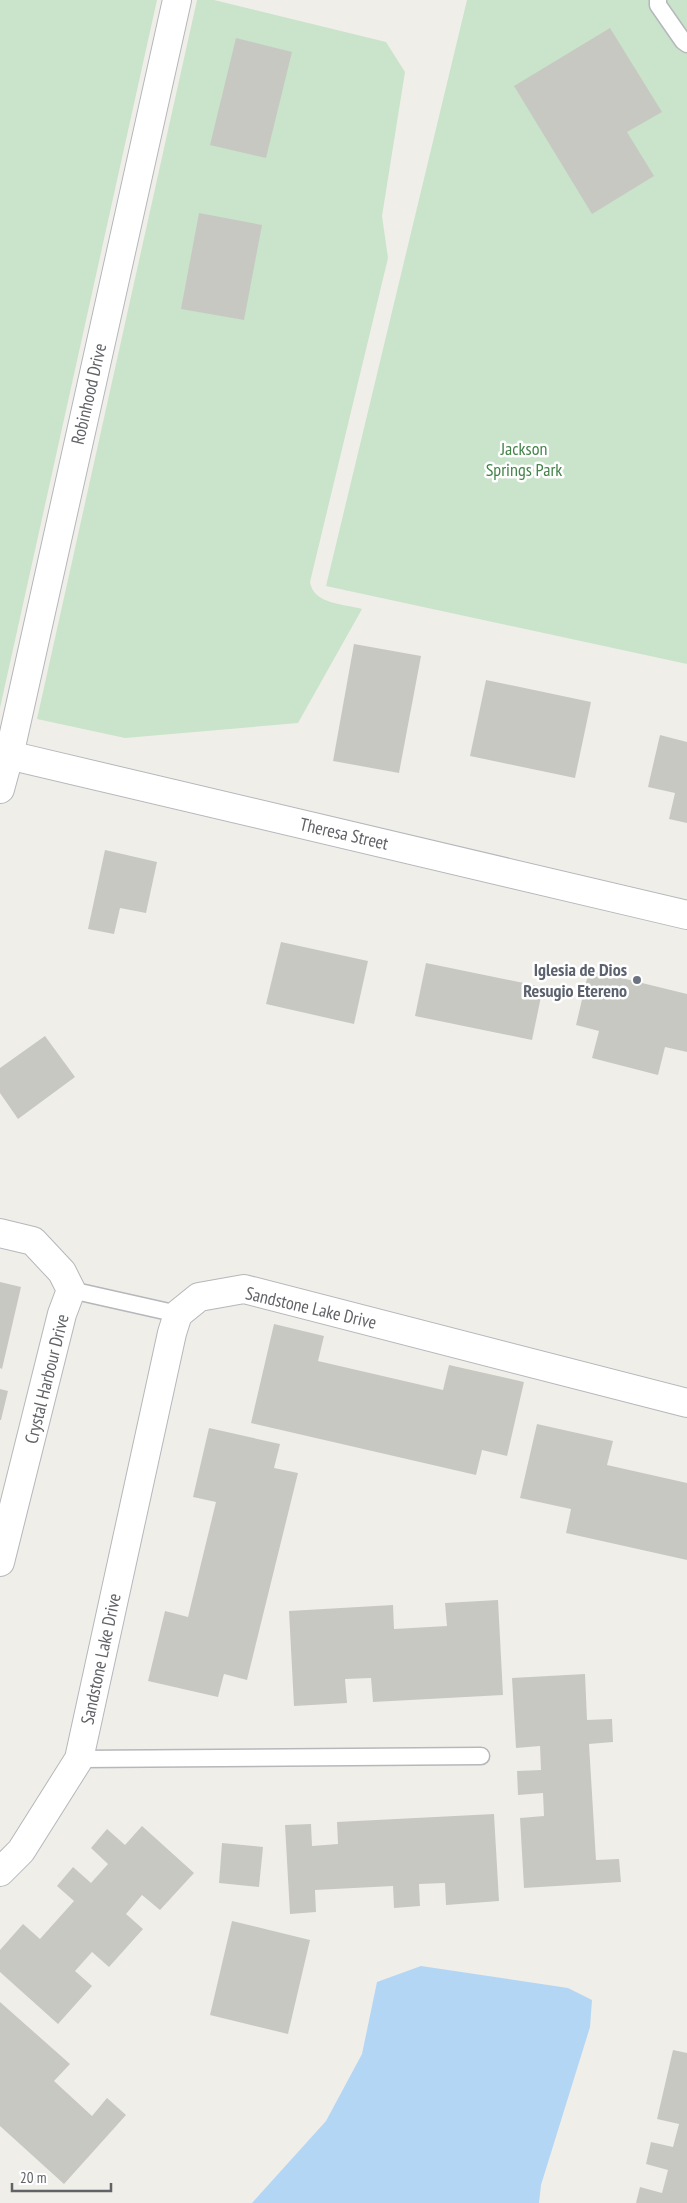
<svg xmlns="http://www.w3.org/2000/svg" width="687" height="2203" font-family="'PT Sans Narrow',sans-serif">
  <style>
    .green { fill: #c9e4ca }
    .water { fill: #b3d6f5 }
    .building { fill: #c8c8c3 }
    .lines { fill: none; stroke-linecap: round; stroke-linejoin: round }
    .lane-casing { stroke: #b5b7bb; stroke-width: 19 }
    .street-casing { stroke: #b5b7bb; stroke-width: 30 }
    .lane { stroke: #fff; stroke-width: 16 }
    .street { stroke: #fff; stroke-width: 28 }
    .worship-dot { fill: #6b7280; stroke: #fff; stroke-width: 2 }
    .labels { text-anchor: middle; stroke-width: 5; stroke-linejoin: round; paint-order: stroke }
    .street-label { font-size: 18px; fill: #606266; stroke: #fff }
    .park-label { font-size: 18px; fill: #428348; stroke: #fff }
    .worship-label { font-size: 18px; font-weight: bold; fill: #5b616d; stroke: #fff; text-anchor: end }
  </style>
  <rect width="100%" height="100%" fill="#f0eee9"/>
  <g class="green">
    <path d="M0,0H157L0,708Z"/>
    <path d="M197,0H214L386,42L405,72L382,216L388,258L310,582C313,604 344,604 362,609L298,723L125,738L37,719Z"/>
    <path d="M467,0H687V664L326,586Z"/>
  </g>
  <path class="water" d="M421,1966L568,1988L592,2000L590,2027L541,2185L539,2203H252L326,2121L362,2054L377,1982Z"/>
  <g class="building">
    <path d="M610,28L662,112L627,132L654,176L592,214L514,86Z"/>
    <path d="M236,38L292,52L266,158L210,145Z"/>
    <path d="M199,213L262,225L244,320L181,309Z"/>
    <path d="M354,644L421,656L399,773L333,761Z"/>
    <path d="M486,680L591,702L575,778L470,756Z"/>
    <path d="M660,735L687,742V823L669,819L675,793L648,787Z"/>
    <path d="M105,850L157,862L146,913L120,908L114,934L88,929Z"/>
    <path d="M281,942L368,961L354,1024L266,1004Z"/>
    <path d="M426,963L543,987L532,1040L415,1016Z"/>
    <path d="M589,970L687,994V1052L665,1047L658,1075L592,1058L599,1031L576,1025Z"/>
    <path d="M45,1036L75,1077L18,1119L0,1093V1068Z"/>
    <path d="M0,1282L21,1287L2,1369L0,1368Z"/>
    <path d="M274,1324L324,1336L318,1361L443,1390L449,1365L524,1382L507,1456L482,1450L476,1475L251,1423Z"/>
    <path d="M0,1389L8,1391L1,1420H0Z"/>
    <path d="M537,1424L613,1441L607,1465L687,1483V1560L566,1533L571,1509L520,1498Z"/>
    <path d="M209,1428L280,1444L274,1468L298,1473L247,1680L224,1674L218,1697L148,1681L165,1611L188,1617L216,1502L193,1497Z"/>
    <path d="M498,1600L503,1695L373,1702L371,1678L345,1679L347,1703L294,1706L289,1611L393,1605L394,1629L447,1626L445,1603Z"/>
    <path d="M585,1674L587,1720L612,1719L613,1742L589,1744L596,1860L619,1859L621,1882L524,1888L520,1818L544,1816L543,1793L518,1795L517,1771L541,1770L540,1746L516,1748L512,1678Z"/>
    <path d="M494,1814L499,1901L446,1905L445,1883L419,1884L420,1906L394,1908L393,1886L315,1890L316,1912L290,1914L285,1825L311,1824L312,1846L338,1844L337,1822Z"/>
    <path d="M142,1826L194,1873L160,1910L142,1895L126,1914L143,1929L109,1967L92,1952L75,1971L92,1986L58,2024L0,1972V1950L23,1924L40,1939L74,1901L57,1886L73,1867L91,1883L108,1864L91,1848L107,1829L125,1845Z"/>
    <path d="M222,1843L263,1847L259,1887L219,1883Z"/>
    <path d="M232,1921L310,1940L288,2034L210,2015Z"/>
    <path d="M0,2002L70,2064L54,2081L92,2116L107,2098L126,2115L64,2184L0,2126Z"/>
    <path d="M673,2050L687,2053V2203H636L640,2187L662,2193L668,2170L646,2164L651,2142L673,2147L679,2124L657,2119Z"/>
  </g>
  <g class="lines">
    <g class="lane-casing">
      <g id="lane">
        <path d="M658,0V5L683,41L687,44"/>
        <path d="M71,1290L178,1314"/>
        <path d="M79,1759L481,1756"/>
      </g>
    </g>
    <g class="street-casing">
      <g id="street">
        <path d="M0,753L687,915"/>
        <path d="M0,789L9,756L177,0"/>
        <path d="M0,1233L33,1241L62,1272L71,1290L62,1314L0,1562"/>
        <path d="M0,1872L21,1851L79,1759L172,1333L178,1314L199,1297L244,1289L687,1403"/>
      </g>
    </g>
    <use href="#lane" class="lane"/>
    <use href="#street" class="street"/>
  </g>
  <circle class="worship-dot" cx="637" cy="980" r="5"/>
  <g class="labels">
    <g class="street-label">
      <text transform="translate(89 394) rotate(-77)" y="6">Robinhood Drive</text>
      <text transform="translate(344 834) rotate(13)" y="6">Theresa Street</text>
      <text transform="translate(311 1308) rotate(13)" y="6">Sandstone Lake Drive</text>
      <text transform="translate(47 1379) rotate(-76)" y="6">Crystal Harbour Drive</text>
      <text transform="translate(101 1659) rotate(-78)" y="6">Sandstone Lake Drive</text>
    </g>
    <g class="park-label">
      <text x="524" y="455">Jackson<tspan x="524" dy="21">Springs Park</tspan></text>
    </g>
    <g class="worship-label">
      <text x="627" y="976">Iglesia de Dios<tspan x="627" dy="21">Resugio Etereno</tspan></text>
    </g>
  </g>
  <path d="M12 2183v8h99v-8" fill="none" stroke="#606266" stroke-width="2.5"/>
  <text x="20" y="2183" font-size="15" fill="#606266" stroke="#ffffff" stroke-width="4" paint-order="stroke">20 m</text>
</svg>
